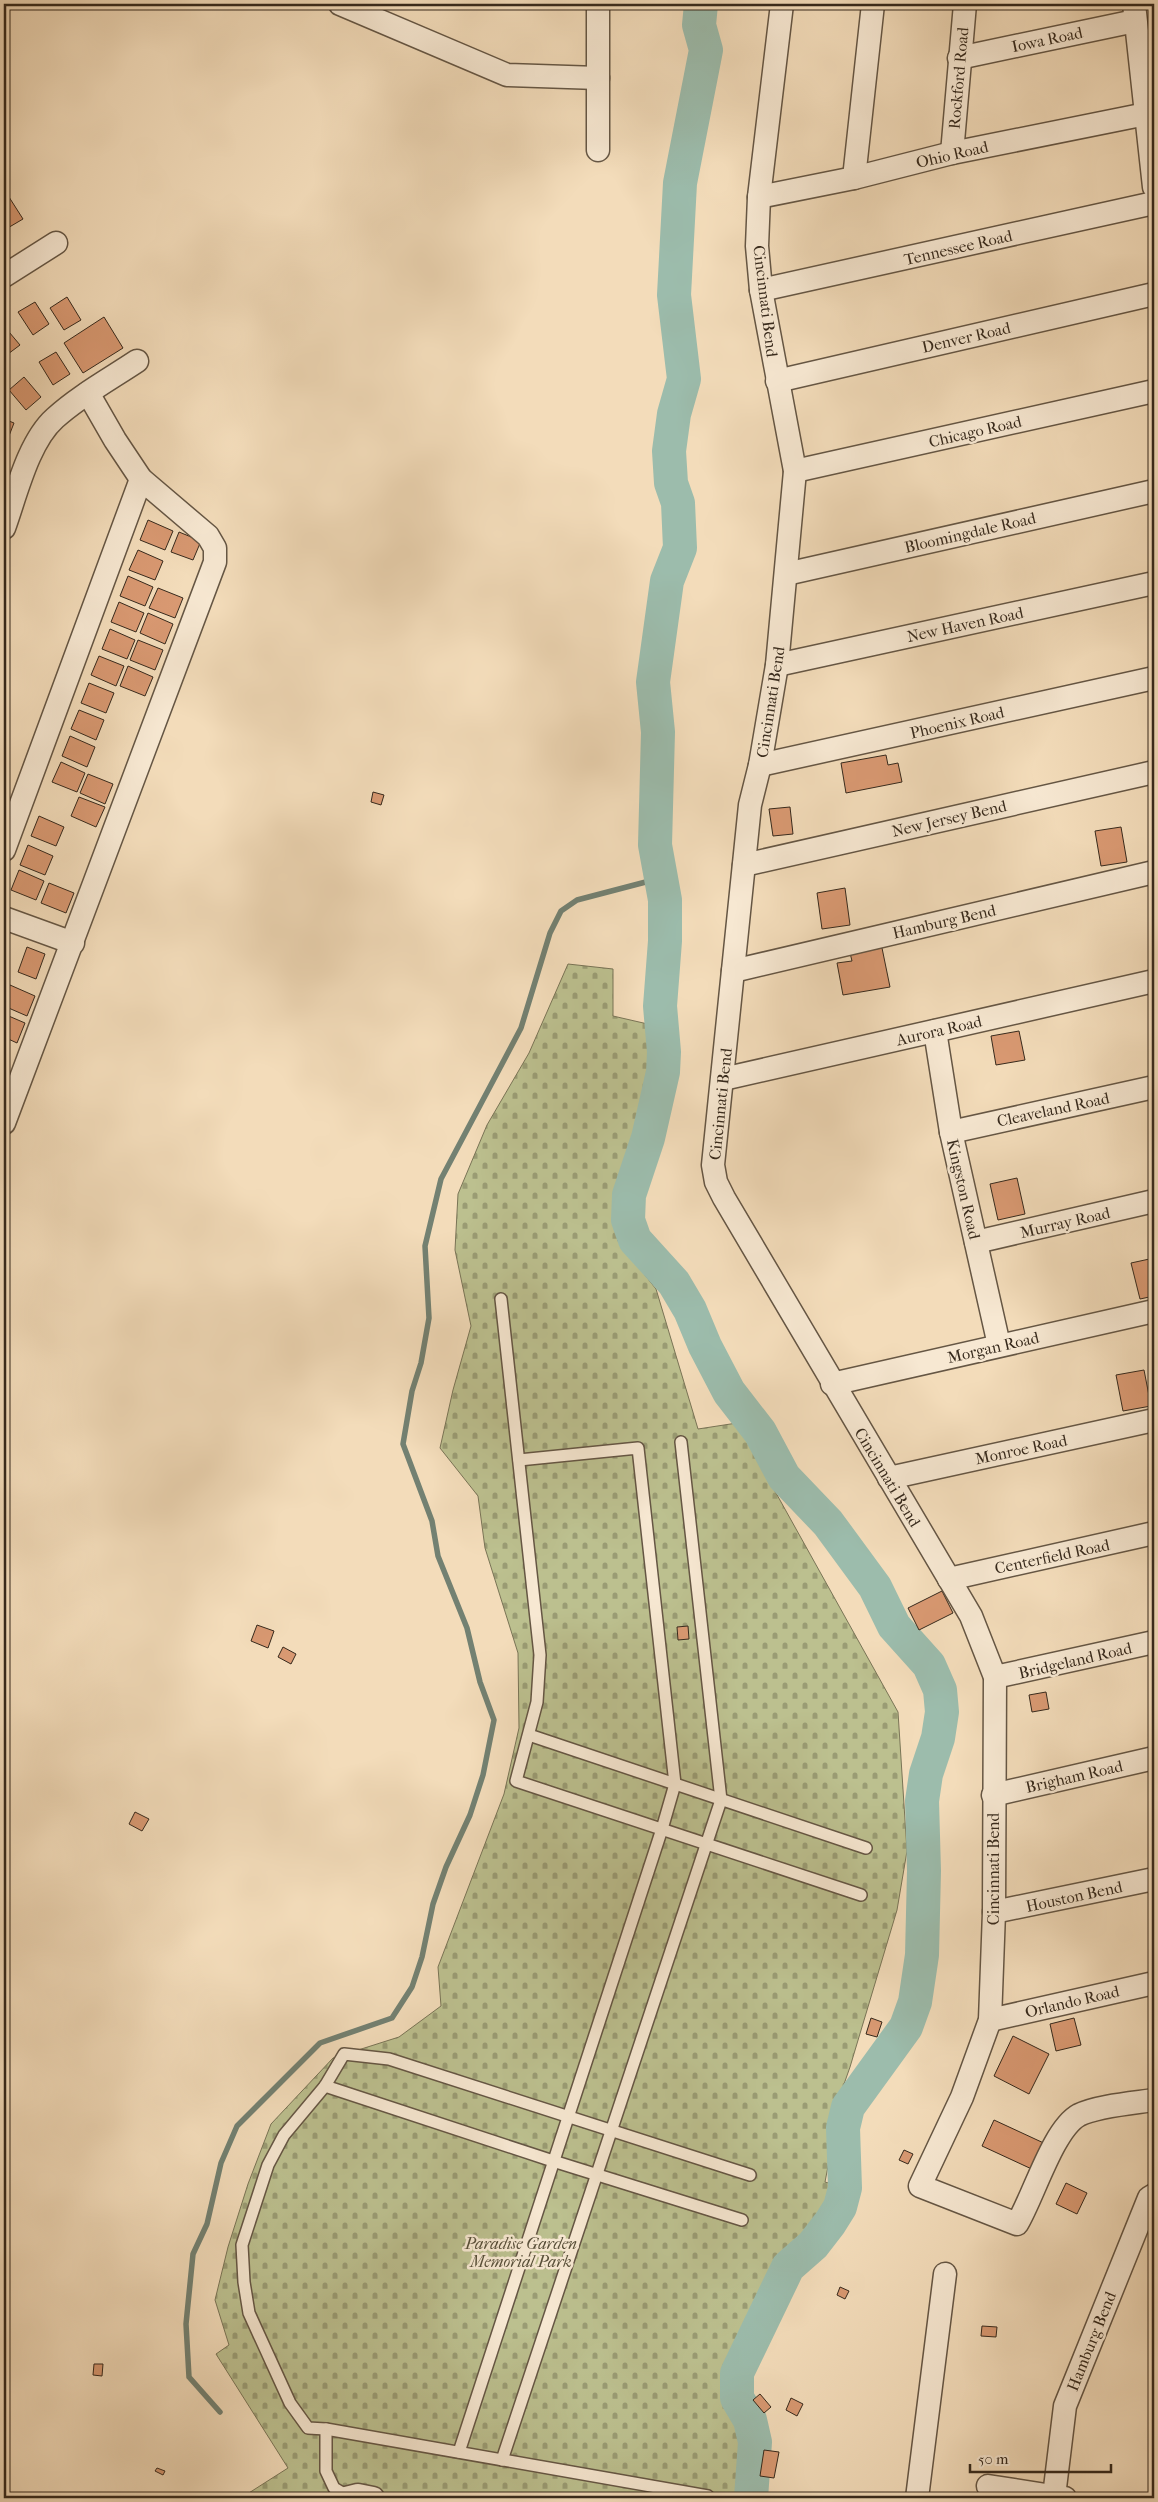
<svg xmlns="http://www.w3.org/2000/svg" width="1158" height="2502" font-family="'IM FELL French Canon',serif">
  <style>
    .cemetery { fill: url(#cemetery-stones); stroke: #797456 }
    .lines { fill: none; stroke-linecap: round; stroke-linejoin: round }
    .stream { stroke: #738172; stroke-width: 5.5 }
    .river { stroke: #9cbcac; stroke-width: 34 }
    .building { fill: #d99972; stroke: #36291c }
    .lane-casing { stroke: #655644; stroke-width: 14 }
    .street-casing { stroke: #655644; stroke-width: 25 }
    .lane { stroke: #f7e8d2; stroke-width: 11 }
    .street { stroke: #f7e8d2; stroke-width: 22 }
    .labels { text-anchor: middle; stroke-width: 5; stroke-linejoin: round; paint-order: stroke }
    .street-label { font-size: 16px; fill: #36291c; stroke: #f7e8d2 }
    .park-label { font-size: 16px; font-style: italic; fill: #584f39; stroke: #f7e8d2 }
  </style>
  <defs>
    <pattern id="cemetery-stones" width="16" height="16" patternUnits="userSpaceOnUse" patternTransform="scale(1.25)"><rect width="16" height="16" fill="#bcc08f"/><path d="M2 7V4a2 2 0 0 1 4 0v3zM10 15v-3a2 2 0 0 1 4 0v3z" fill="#9a9c74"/></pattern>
  </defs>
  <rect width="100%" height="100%" fill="#f3dcba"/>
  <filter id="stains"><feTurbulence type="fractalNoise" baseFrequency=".004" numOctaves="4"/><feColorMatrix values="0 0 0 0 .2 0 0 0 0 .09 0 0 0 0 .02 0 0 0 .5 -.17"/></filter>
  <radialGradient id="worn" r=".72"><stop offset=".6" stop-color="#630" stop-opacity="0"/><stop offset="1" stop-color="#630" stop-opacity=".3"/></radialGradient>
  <path class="cemetery" d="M568,964L613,969V1016L652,1025L649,1108L642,1151L613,1215L618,1241L656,1289L698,1429L737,1423L898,1712L907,1851L897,1910L850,2067L830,2124L829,2161L825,2182L845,2188L840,2207L830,2223L813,2245L788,2267L737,2373V2398L750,2420L755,2442L751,2498H241L288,2468L216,2354L229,2345L215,2300L228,2247L248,2184L271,2124L333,2058L399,2037L441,2006L438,1967L504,1794L519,1728L518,1653L485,1548L478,1496L440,1448L453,1390L471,1326L455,1250L458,1194L487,1125L529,1053Z"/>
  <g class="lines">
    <path class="stream" d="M220,2412L189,2377L186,2324L193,2254L207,2224L221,2163L237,2126L320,2043L392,2018L412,1987L422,1957L433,1904L446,1867L470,1815L483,1775L494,1720L480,1682L467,1628L438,1556L432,1521L403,1444L412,1391L421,1363L429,1318L425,1246L441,1179L521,1028L550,933L561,911L577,900L661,878"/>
    <path class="river" d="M701,4L699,25L706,50L680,183L674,295L684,379L674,414L669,451L671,483L678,503L680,548L667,581L653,682L658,732L655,845L665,900V941L660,1006L664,1052L663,1072L648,1138L629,1195L628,1220L635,1240L674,1283L690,1310L705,1346L729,1392L760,1432L784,1477L828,1523L875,1587L894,1626L929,1665L940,1690L942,1712L938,1738L926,1774L922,1801L924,1871L922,1955L915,2002L906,2027L848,2107L843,2128L845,2188L840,2207L830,2223L813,2245L788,2267L737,2373V2398L750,2420L755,2442L751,2498"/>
  </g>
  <g class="building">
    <path d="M9,197L23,219L6,229L4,226V200Z"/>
    <path d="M67,297L81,320L64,330L50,308Z"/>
    <path d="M35,302L49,324L33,335L18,312Z"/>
    <path d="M104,317L123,348L83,373L64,343Z"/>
    <path d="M4,326L20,345L4,357Z"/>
    <path d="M56,352L70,374L53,385L39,362Z"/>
    <path d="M24,377L41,397L26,410L9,390Z"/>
    <path d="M4,419L14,423L7,441L4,440Z"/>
    <path d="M148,520L173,531L165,550L140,540Z"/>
    <path d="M179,532L201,541L193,560L171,552Z"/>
    <path d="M138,550L163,561L155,580L129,570Z"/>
    <path d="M128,576L153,587L145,606L120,596Z"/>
    <path d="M158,588L183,598L175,618L149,608Z"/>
    <path d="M119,602L144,613L136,632L111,622Z"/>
    <path d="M148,613L173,624L165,644L140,633Z"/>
    <path d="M110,629L135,640L127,659L102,649Z"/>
    <path d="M138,640L163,650L155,670L130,660Z"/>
    <path d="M99,656L124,666L116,686L91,675Z"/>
    <path d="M128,666L153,677L145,696L120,686Z"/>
    <path d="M89,683L114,693L106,713L81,703Z"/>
    <path d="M79,710L104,720L96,740L71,729Z"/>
    <path d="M70,736L95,747L87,767L62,756Z"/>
    <path d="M886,755L888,765L898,763L902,782L846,793L841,763Z"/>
    <path d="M61,762L85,773L77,792L52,782Z"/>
    <path d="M88,774L113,784L105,804L80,793Z"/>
    <path d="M373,792L384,795L381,805L371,802Z"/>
    <path d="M79,797L105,807L96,827L71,816Z"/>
    <path d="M790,807L793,834L773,836L769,809Z"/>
    <path d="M39,816L64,827L56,846L31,836Z"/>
    <path d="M1121,827L1127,862L1101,866L1095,831Z"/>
    <path d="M28,845L53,856L45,875L20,865Z"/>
    <path d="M19,870L44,881L36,900L11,890Z"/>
    <path d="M49,883L74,893L66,913L41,903Z"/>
    <path d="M845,888L850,925L822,929L817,893Z"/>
    <path d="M27,947L45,954L36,979L18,972Z"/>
    <path d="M882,948L890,987L843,995L837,963L852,961L850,953Z"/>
    <path d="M10,985L35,996L27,1016L4,1006Z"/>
    <path d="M4,1014L25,1023L17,1043L4,1037Z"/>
    <path d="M1019,1031L1025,1060L996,1065L991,1036Z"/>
    <path d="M1017,1178L1025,1214L998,1220L990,1184Z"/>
    <path d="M1154,1258V1296L1140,1299L1131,1263Z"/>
    <path d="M1144,1370L1151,1406L1123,1411L1116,1375Z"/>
    <path d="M942,1591L953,1613L919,1630L908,1608Z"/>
    <path d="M257,1625L274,1631L268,1648L251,1641Z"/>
    <path d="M688,1626L689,1639L678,1640L677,1627Z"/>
    <path d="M283,1647L296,1654L291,1664L278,1657Z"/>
    <path d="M1046,1692L1049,1709L1032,1712L1029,1695Z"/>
    <path d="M135,1812L149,1819L142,1831L129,1824Z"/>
    <path d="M871,2018L882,2022L877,2037L866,2034Z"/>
    <path d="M1074,2018L1081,2045L1056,2051L1050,2024Z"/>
    <path d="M1013,2036L1049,2054L1029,2094L994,2076Z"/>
    <path d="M994,2120L1048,2145L1036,2171L982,2146Z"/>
    <path d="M904,2150L913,2154L908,2164L899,2160Z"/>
    <path d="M1066,2183L1087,2193L1077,2214L1056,2204Z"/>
    <path d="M840,2287L849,2291L845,2299L837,2295Z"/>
    <path d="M982,2326L997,2327L996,2337L981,2336Z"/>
    <path d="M94,2364H103L102,2376L93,2375Z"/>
    <path d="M760,2394L771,2407L764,2413L753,2400Z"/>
    <path d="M791,2398L803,2404L797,2416L786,2410Z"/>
    <path d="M764,2450L779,2452L774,2478L760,2476Z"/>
    <path d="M157,2468L165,2471L163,2475L155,2471Z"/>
  </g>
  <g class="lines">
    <g class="lane-casing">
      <g id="lane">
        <path d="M501,1299L540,1655L537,1702L516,1781L861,1895"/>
        <path d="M529,1735L866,1848"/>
        <path d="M325,2086L553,2161L742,2220"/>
        <path d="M326,2429V2471L334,2488L349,2497"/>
        <path d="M459,2452L662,1829L675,1784L638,1448L519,1460"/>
        <path d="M502,2460L721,1800L681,1442"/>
        <path d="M707,2498L708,2496L326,2429L308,2428L290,2403L249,2313L244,2282L242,2245L268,2165L284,2135L325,2086L344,2054L389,2059L750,2175"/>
      </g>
    </g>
    <g class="street-casing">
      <g id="street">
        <path d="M340,4L507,75L598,78"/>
        <path d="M598,4V150"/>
        <path d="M782,4L759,197L757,246L761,290L795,471L777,665L760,765L750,805L713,1165L716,1182L724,1198L971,1616L995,1677L994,1912L990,2020L962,2097L920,2186L1017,2224C1033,2198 1053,2129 1079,2115C1097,2106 1134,2103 1154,2100"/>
        <path d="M1134,4L1154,187"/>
        <path d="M959,58L1135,21"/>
        <path d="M952,153L965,4"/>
        <path d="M854,178L873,4"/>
        <path d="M759,197L854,178L952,153L1146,114"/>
        <path d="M4,276L56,243"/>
        <path d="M761,290L1154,203"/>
        <path d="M777,381L1154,294"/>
        <path d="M795,471L1154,391"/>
        <path d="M4,528C16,495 28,442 55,418C79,396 110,379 137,361"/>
        <path d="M786,574L1154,491"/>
        <path d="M777,665L1154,583"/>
        <path d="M760,765L1154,678"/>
        <path d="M4,850L141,479"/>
        <path d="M744,865L1154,772"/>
        <path d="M4,918L73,943"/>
        <path d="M733,971L1154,872"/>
        <path d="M935,1031L951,1132L999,1345"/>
        <path d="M723,1079L1154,981"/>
        <path d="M4,1123L215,562V548L208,536L141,479L115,440L88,393"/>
        <path d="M951,1132L1154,1087"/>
        <path d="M976,1242L1154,1201"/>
        <path d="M832,1384L1154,1311"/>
        <path d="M889,1478L1154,1420"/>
        <path d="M949,1579L1154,1533"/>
        <path d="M995,1677L1154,1642"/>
        <path d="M993,1795L1154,1758"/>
        <path d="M994,1912L1154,1879"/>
        <path d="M990,2020L1154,1983"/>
        <path d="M988,2486L1065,2498"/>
        <path d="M1054,2496L1065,2406L1149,2198L1154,2195"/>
        <path d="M346,2498L358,2495L373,2498"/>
        <path d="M917,2498L945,2274"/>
      </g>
    </g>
    <use href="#lane" class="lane"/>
    <use href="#street" class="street"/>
  </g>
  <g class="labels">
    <g class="street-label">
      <text transform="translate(1047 39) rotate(-12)" y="6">Iowa Road</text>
      <text transform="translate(958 78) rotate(-85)" y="6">Rockford Road</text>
      <text transform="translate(952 154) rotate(-13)" y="6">Ohio Road</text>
      <text transform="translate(958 247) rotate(-13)" y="6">Tennessee Road</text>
      <text transform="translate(766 301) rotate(83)" y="6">Cincinnati Bend</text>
      <text transform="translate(966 337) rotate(-13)" y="6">Denver Road</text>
      <text transform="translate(975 431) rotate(-13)" y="6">Chicago Road</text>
      <text transform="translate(970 532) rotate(-13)" y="6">Bloomingdale Road</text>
      <text transform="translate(965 624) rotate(-12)" y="6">New Haven Road</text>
      <text transform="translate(770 702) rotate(-81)" y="6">Cincinnati Bend</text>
      <text transform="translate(957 722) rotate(-13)" y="6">Phoenix Road</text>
      <text transform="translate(949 818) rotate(-13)" y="6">New Jersey Bend</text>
      <text transform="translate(944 921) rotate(-13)" y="6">Hamburg Bend</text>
      <text transform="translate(939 1030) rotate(-13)" y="6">Aurora Road</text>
      <text transform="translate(720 1104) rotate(-84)" y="6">Cincinnati Bend</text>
      <text transform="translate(1053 1109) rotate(-12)" y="6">Cleaveland Road</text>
      <text transform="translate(964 1189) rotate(77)" y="6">Kingston Road</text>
      <text transform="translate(1065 1222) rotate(-13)" y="6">Murray Road</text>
      <text transform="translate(993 1347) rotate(-13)" y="6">Morgan Road</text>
      <text transform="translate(1021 1449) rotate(-12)" y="6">Monroe Road</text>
      <text transform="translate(888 1477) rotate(59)" y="6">Cincinnati Bend</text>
      <text transform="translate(1052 1556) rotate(-12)" y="6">Centerfield Road</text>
      <text transform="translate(1075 1660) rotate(-13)" y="6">Bridgeland Road</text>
      <text transform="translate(1074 1776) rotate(-13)" y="6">Brigham Road</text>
      <text transform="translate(993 1869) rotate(-90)" y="6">Cincinnati Bend</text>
      <text transform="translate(1074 1896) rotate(-12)" y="6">Houston Bend</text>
      <text transform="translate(1072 2001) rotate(-13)" y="6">Orlando Road</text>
      <text transform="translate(1091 2341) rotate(-68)" y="6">Hamburg Bend</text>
    </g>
    <g class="park-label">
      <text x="521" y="2249">Paradise Garden<tspan x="521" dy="18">Memorial Park</tspan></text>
    </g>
  </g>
  <rect width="1158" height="2502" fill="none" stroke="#f3dcba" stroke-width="20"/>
  <rect x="5" y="5" width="1148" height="2492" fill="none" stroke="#36291c" stroke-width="2.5"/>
  <rect x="10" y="10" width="1138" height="2482" fill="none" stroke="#36291c"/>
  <path d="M970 2464v8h141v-8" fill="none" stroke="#36291c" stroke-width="2.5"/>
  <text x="978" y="2464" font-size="15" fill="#36291c" stroke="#f7e8d2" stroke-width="4" paint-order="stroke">50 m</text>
  <rect width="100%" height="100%" filter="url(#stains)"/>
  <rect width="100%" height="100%" fill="url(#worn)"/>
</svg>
